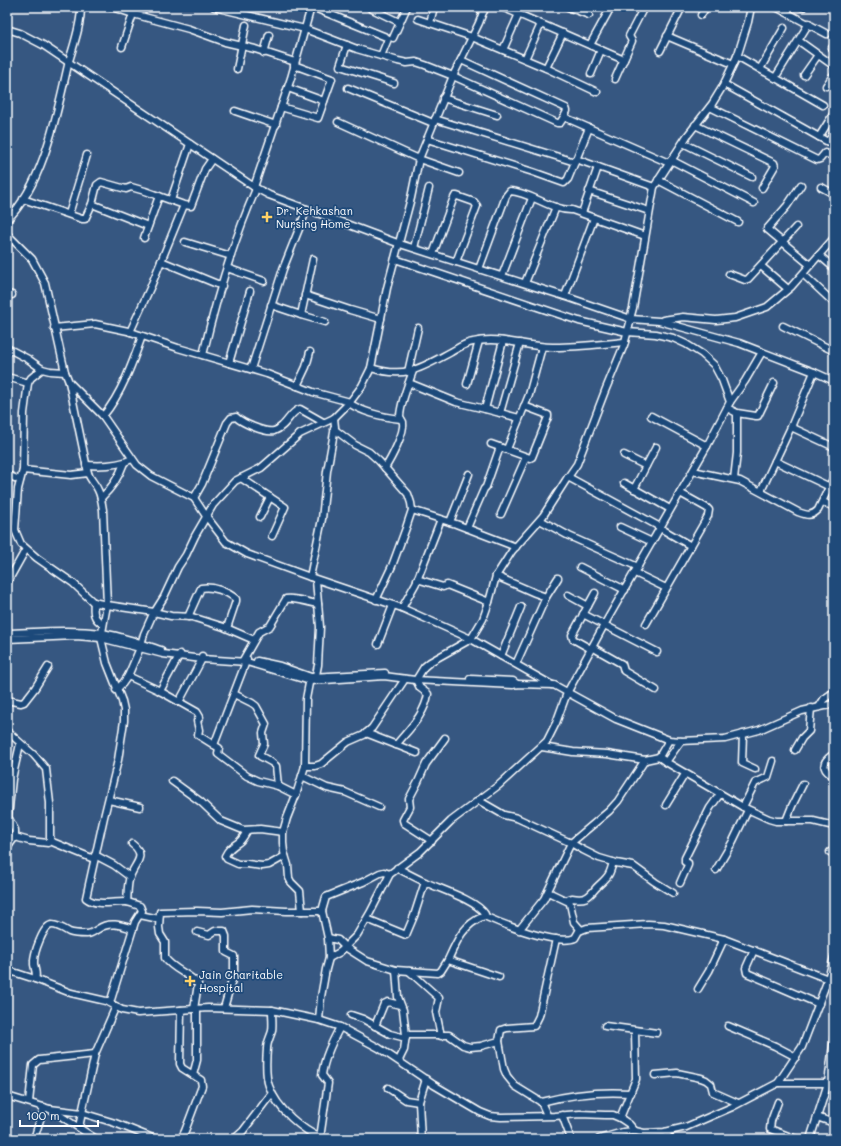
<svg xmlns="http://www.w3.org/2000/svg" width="841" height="1146" font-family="Mali,sans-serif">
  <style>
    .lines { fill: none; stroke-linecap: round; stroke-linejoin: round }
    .minor-casing { stroke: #fff; stroke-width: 9 }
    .minor { stroke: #1f4a7a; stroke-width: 6 }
    .poi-dot { fill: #ffd166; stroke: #1f4a7a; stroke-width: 1.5 }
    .labels { text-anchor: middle; stroke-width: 3.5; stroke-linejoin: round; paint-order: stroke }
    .poi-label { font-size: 11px; fill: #fff; stroke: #1f4a7a; text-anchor: start }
  </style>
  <rect width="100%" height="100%" fill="#365781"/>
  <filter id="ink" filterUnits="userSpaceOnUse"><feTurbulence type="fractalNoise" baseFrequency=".025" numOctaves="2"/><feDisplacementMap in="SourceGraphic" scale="8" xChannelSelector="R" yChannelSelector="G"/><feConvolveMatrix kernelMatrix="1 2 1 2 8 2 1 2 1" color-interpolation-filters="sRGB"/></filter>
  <g filter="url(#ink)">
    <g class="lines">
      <g class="minor-casing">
        <g id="minor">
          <path d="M112,7L133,14L189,29L225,42L255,49L295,62"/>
          <path d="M214,7L305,29L357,49L398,61L407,63L416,62L425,65L453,76L557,123H560L564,117"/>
          <path d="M312,7L386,37L388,39L381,56"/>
          <path d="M370,7V8L399,22"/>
          <path d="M474,7L484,11"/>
          <path d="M502,7L624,60"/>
          <path d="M568,7L589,15"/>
          <path d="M776,7L827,34"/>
          <path d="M802,7H803"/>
          <path d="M701,15L706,7"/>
          <path d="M418,19L472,37L546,68L597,92"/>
          <path d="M430,23L434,7"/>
          <path d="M7,29L20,33L43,45L254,187L269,195L400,244L570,298L631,319L659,321L739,343L814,372L834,381"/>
          <path d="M667,36L733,64"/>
          <path d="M393,38L407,7"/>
          <path d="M799,41L834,66"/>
          <path d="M347,45L340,66L394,83"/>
          <path d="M590,45L611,7"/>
          <path d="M122,47L133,14"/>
          <path d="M832,48L834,46"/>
          <path d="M503,50L519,14"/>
          <path d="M660,51L682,7"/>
          <path d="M264,53L269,35"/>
          <path d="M737,56L823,105"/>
          <path d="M525,59L541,24"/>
          <path d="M461,60L566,108L567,111L564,117L669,163"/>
          <path d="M546,68L563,33"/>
          <path d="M237,69L246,25"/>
          <path d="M760,69L784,28"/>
          <path d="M591,74L601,50"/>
          <path d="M804,75L818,55"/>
          <path d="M775,78L809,23"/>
          <path d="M615,79L632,41L629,36L644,7"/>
          <path d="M724,84L819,137L834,113"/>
          <path d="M826,86L834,74"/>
          <path d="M288,88L324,101"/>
          <path d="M348,88L433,123"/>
          <path d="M443,98L497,115"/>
          <path d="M281,107L318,118L332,79L294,65"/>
          <path d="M710,107L817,160L820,159L825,153L834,157"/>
          <path d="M235,111L276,125"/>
          <path d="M435,119L575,162"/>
          <path d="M338,122L419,159L459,173"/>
          <path d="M695,125L774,163L775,166L762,188"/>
          <path d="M819,137L828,142L834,133"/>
          <path d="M427,139L533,172L564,183L568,179L589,128"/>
          <path d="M683,143L752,177"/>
          <path d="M576,159L654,187"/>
          <path d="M671,160L754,203"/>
          <path d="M658,180L738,222"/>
          <path d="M801,185L787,206L767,229L810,265"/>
          <path d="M254,187L291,78L311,7"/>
          <path d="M821,187L834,194"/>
          <path d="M589,191L649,211"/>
          <path d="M23,199L82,219H85L92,204L97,185L101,182L126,189L131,187L145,191L184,205L191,206L205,169L212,159"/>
          <path d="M171,200L190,144"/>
          <path d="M92,204L148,226"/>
          <path d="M582,213L598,167"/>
          <path d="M69,214L87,155"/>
          <path d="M7,220C45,182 57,111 69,61C74,44 81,25 81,7"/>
          <path d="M7,234L32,259L45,283L65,372L69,382L103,416L137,465L151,476L194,498L206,516L226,542L247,554L310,577L402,608L471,639L552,685"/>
          <path d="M144,238L159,196"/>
          <path d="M185,242L231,256"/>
          <path d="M414,248L429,188"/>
          <path d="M433,254L453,200L455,196H457L474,202L477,206L456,262"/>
          <path d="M819,255L834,268"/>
          <path d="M161,261L222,286"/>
          <path d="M761,266L788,289"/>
          <path d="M227,268L264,281"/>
          <path d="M479,269L506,196L510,191C531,192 551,211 572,210L645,236"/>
          <path d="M729,274L745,280L748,279L796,227"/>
          <path d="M803,274L834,303"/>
          <path d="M502,276L532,198"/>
          <path d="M525,283L556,207"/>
          <path d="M7,294L12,295"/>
          <path d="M305,295L350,310L381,319"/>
          <path d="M565,296L594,218"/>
          <path d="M271,305L301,315L313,259"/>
          <path d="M301,315L325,322"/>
          <path d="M630,319L633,308L654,187L687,136L712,104L723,86L738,54L748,22L751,7"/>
          <path d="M663,320L683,317L716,320L735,318L767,307L791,287L834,238"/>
          <path d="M783,326L834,351"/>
          <path d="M54,328L95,324L128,331L178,348L267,374L313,392L350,402"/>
          <path d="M130,332L151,286L184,205"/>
          <path d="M7,348L28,359L42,369L50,371L65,372"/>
          <path d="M203,355C216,299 233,242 256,189"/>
          <path d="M229,363L250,291"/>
          <path d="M371,368C406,379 421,368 451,352C458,348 465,343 473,342C500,335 528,348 555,347C578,347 601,344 625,342"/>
          <path d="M42,369L31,378L28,383L24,413L23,470L18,489L15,530L21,544L37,558L73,583L93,602L107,605L154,612L171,616L192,617L224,627L254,640"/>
          <path d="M251,369L283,269L307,209"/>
          <path d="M408,372L418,328"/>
          <path d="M7,377L28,383"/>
          <path d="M69,382L88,473C90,480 95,483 98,490C101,496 102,503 103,510L107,605L101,638L107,663L122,701L124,710V721L118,760L104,817L86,898C97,907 114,901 127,902C132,903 136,905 140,906L142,911L135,922L110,1003"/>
          <path d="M409,383L456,402L485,409L519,418"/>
          <path d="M467,384L479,341"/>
          <path d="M297,386L306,367L310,352"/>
          <path d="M730,402L745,381L762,352"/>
          <path d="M349,403C364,413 383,417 401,419"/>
          <path d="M727,408L737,413V453L734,479"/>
          <path d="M485,409L503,341"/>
          <path d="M500,413L520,343"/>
          <path d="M737,413L756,416H758L774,383"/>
          <path d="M103,416C121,395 133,362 142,336"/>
          <path d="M651,416L707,446"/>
          <path d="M791,427L814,372"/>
          <path d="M334,429L355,445L369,452L379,461L408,494L411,503L412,510L406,528L392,566L376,600"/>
          <path d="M491,444L530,458L532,457L548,417V415L524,406"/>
          <path d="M507,449L529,395L542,347"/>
          <path d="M624,455L646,466"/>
          <path d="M775,461L830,487"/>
          <path d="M86,465C101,466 118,466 132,459"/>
          <path d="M385,468C391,459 405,432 403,422C402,420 400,418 400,416C401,401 408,385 413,371"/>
          <path d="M23,470L71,475L88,473"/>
          <path d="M693,471L740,481L798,512C806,515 811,517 818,510L834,477"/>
          <path d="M7,475L20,480"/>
          <path d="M568,477L660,527"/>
          <path d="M241,478L285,507L272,536"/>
          <path d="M624,483L670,509"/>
          <path d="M634,489L656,447"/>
          <path d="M761,491L791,427L834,447"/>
          <path d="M101,498C112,488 119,477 124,463"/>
          <path d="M194,498L202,484L227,423L231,418L236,417C242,423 265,433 274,431C277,430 280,428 282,426C288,421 292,411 300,409L323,422"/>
          <path d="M823,502L834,507"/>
          <path d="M412,510L456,524L516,547"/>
          <path d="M501,514L526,457"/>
          <path d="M260,517L270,497"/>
          <path d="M540,520L569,536L638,567"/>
          <path d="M450,522L469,474"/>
          <path d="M7,526L15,530"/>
          <path d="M620,527L652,542"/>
          <path d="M467,528L484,489L486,487L500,447"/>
          <path d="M660,528L691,546"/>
          <path d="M580,567L625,590"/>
          <path d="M635,573L666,588"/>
          <path d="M496,576L535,593L546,597L558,578"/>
          <path d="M310,577L322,519L327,471L335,427L334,418"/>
          <path d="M417,579L440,586L443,587L447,585L489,602"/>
          <path d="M7,583L26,549"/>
          <path d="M568,595L588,606"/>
          <path d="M94,602C93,612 93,619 103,624"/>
          <path d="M402,608L416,583L441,519"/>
          <path d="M583,614L657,652"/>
          <path d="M188,617L201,588C212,586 227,591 236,599V601L227,628"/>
          <path d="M646,624L708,516L709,510L707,508L680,493"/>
          <path d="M7,633C38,632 71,629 102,633C122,636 142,644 161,650"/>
          <path d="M7,639L76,636L101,638L163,654L202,659L247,662L310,681L384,676L415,680L513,685L517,684L554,685L616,719L669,740L681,741L725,739L759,730L802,711L834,704"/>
          <path d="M378,644L393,605"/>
          <path d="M592,647L622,664L624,671L656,690"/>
          <path d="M591,649L573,639L572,635L595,593"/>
          <path d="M501,656L521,607"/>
          <path d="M243,660L259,632L270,626L286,599C295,597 308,603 318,604"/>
          <path d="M257,661L280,666L311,677L385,673"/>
          <path d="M516,664L546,597"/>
          <path d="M128,676L158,690L197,712L200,717L197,721L199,730L198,735L214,745L247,659"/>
          <path d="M470,679L513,681L517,684"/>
          <path d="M315,680L318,665L320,627L316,580"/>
          <path d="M116,690L123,683L128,676L140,648L144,634L152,616L164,597L178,567L186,555L195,536L213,505L235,481L261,468L300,434L334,418L350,402L362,386L371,368L387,288L411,198L419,159L453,76L479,23L485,7"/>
          <path d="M160,691L180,654"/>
          <path d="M234,694L252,703L256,706L266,724L263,733L264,744L259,755L260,756L271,762L276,766L278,786"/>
          <path d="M7,700L21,703L24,702L35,688L48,667"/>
          <path d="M179,702L202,659V656"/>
          <path d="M819,707L824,699L834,692"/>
          <path d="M7,731L34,755L46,769L50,803V841L94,859"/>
          <path d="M366,733L417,753"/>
          <path d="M743,734L742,763L755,769"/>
          <path d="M681,741L666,762L743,807L769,819L776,821H813L834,826"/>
          <path d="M214,745L219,748L218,754L247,776L258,781L278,786L296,795"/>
          <path d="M396,745C408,730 425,715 428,694L420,688L416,680L424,667L430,662L471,639L483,619L489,602L496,576L512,551L543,516L566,480L577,464L605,391L624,345L631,319"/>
          <path d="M542,747L573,752L607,754L645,760L659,757L666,762"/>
          <path d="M795,750L802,738L809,731L811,708"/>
          <path d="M834,756H831C820,764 824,771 834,776"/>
          <path d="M659,757L669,740"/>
          <path d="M305,766L306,699L310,678"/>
          <path d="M302,776L327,788L345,792L379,807"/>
          <path d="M172,781L201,802L221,821L243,830L260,829L283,832"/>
          <path d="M109,800L140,807"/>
          <path d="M478,800L504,815L517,818L571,843L583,850L599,858L616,863L633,866L655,882L673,893"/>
          <path d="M666,805L685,774"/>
          <path d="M743,807L755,783L768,777L773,761"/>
          <path d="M786,821L792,806L803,784"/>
          <path d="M247,831C245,834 243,839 239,842C233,846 228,849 225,856L227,859L238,864H247L262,866L269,865L285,856"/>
          <path d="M15,837V830L8,817L12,779L20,744"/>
          <path d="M432,841L404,823L403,820L410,807L409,799L418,782L426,764L445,738"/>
          <path d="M7,848L15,837L29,841L48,843L50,841"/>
          <path d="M830,852L834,854"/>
          <path d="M95,855L114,865L130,877"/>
          <path d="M397,868C407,873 416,878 425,882C440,889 476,900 485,914L484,916"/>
          <path d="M716,870L733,841L748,810"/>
          <path d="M680,883L688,865V863L685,862V858L710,808L720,794"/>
          <path d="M548,892L569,902"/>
          <path d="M127,902C128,894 127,884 130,877C134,864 148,856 132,844"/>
          <path d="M302,911L300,891L291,882L289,878L288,865L284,852L283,843V832L287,818L296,795L305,766H315L321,764L348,742L364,735L372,728L405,679"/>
          <path d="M140,915L159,919"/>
          <path d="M367,919L406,935L414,916L425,882"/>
          <path d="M519,930L544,899L571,843L609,811L618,801L645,760"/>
          <path d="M581,930L574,922L569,899L572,898C585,900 588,898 596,888C607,877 609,878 613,862"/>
          <path d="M197,932L209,935L215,931H224L226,936V952L234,956V973L224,1008"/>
          <path d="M328,938L338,940L345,947L367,961L396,970L438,973L441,971L448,960L499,977"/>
          <path d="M754,950L746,968L747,973L819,1004"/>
          <path d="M329,958L340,952L357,935L370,913L390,874L420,852L451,821L499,785L547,741L556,723L567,693L603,627L707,446L730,402L722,380L714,365L702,354L686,344L673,338L656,334L627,332L579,321L395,259"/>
          <path d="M448,960C457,940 463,925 484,916C502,924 558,946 575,938L579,931L587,928L648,924L664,925L724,939L828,979"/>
          <path d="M7,970L35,979L71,993L106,1001L122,1010L138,1013L208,1008L272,1010L319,1020L340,1027L379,1048L434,1085L480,1112L490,1116L501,1117L554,1116L580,1114L605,1115H613L620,1118L629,1124L635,1131"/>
          <path d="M396,970L398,997L403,1010L406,1035"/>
          <path d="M409,971L439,998L436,1012L441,1036"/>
          <path d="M35,979C38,972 33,968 34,961C34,954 43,925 52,925C58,925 64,929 69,932C74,934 82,934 87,934C92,934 94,931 98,929C109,921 121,925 133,929"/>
          <path d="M698,989L709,971L724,939"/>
          <path d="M194,1009L198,984C189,973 173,970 165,958V942L160,934L159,927L160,912L197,911L222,912L252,909L286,911H322L326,897L363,882L380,873L384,872L390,874"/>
          <path d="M181,1010L180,1064L182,1068L193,1075L197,1060V1009"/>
          <path d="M272,1010C272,1017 273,1025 272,1031C270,1038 267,1042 267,1049C266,1061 265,1075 269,1086C277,1109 302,1130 323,1139"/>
          <path d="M351,1015L363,1019L390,1034L406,1038"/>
          <path d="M319,1020L321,997L326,969L329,958L328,938L322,911"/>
          <path d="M375,1026L384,1004L388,1002L400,1005"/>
          <path d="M605,1026L657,1033"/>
          <path d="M728,1026L775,1046L796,1057"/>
          <path d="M834,1037L828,1083L834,1082"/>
          <path d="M399,1060L404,1050L406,1035H449L463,1045L470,1047L481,1046L499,1041"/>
          <path d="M655,1075L677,1073L701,1078L706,1080L711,1084L713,1092L738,1103"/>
          <path d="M778,1083H828L810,1139"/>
          <path d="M388,1088L406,1100L419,1102"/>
          <path d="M7,1096L50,1109L96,1139"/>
          <path d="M29,1102L33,1065L39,1060L95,1054"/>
          <path d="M541,1102C571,1094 601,1091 631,1093"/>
          <path d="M778,1102L771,1121L770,1129L796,1139"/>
          <path d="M50,1109L82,1113L95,1054L116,1006"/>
          <path d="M547,1115L541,1102L515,1086L507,1076L504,1069L499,1041L501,1030L507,1028L534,1026L539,1016L556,939"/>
          <path d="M562,1115L571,1139"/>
          <path d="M817,1117L834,1123"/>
          <path d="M620,1118L636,1079L635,1031"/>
          <path d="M79,1127L82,1113L115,1123L155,1139"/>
          <path d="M665,1132L670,1139"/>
          <path d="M320,1138L328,1083L322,1075C324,1058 332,1042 340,1027"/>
          <path d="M34,1139L44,1107"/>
          <path d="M181,1139L185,1131L202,1086L201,1080L193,1075"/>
          <path d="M234,1139L243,1131L272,1093"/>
          <path d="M421,1139L419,1102L426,1079"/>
          <path d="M599,1139L623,1132L635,1131L644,1133L665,1132L686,1127L732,1107L778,1083L802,1047L828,979L834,957"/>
        </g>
      </g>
      <use href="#minor" class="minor"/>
    </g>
  </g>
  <g class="poi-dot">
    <path d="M265 211h4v4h4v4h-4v4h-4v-4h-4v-4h4z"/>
    <path d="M188 975h4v4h4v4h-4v4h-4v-4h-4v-4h4z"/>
  </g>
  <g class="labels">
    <g class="poi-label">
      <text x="276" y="215">Dr. Kehkashan<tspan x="276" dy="13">Nursing Home</tspan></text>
      <text x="199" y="979">Jain Charitable<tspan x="199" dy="13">Hospital</tspan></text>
    </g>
  </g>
  <rect width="841" height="1146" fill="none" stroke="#1f4a7a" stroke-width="24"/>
  <rect x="12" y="12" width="817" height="1122" fill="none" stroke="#fff" stroke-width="1.5" filter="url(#ink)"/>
  <path d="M20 1120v6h78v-6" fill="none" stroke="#ffffff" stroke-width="2"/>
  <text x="26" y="1120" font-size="12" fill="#ffffff" stroke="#1f4a7a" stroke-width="3" paint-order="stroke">100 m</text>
</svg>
